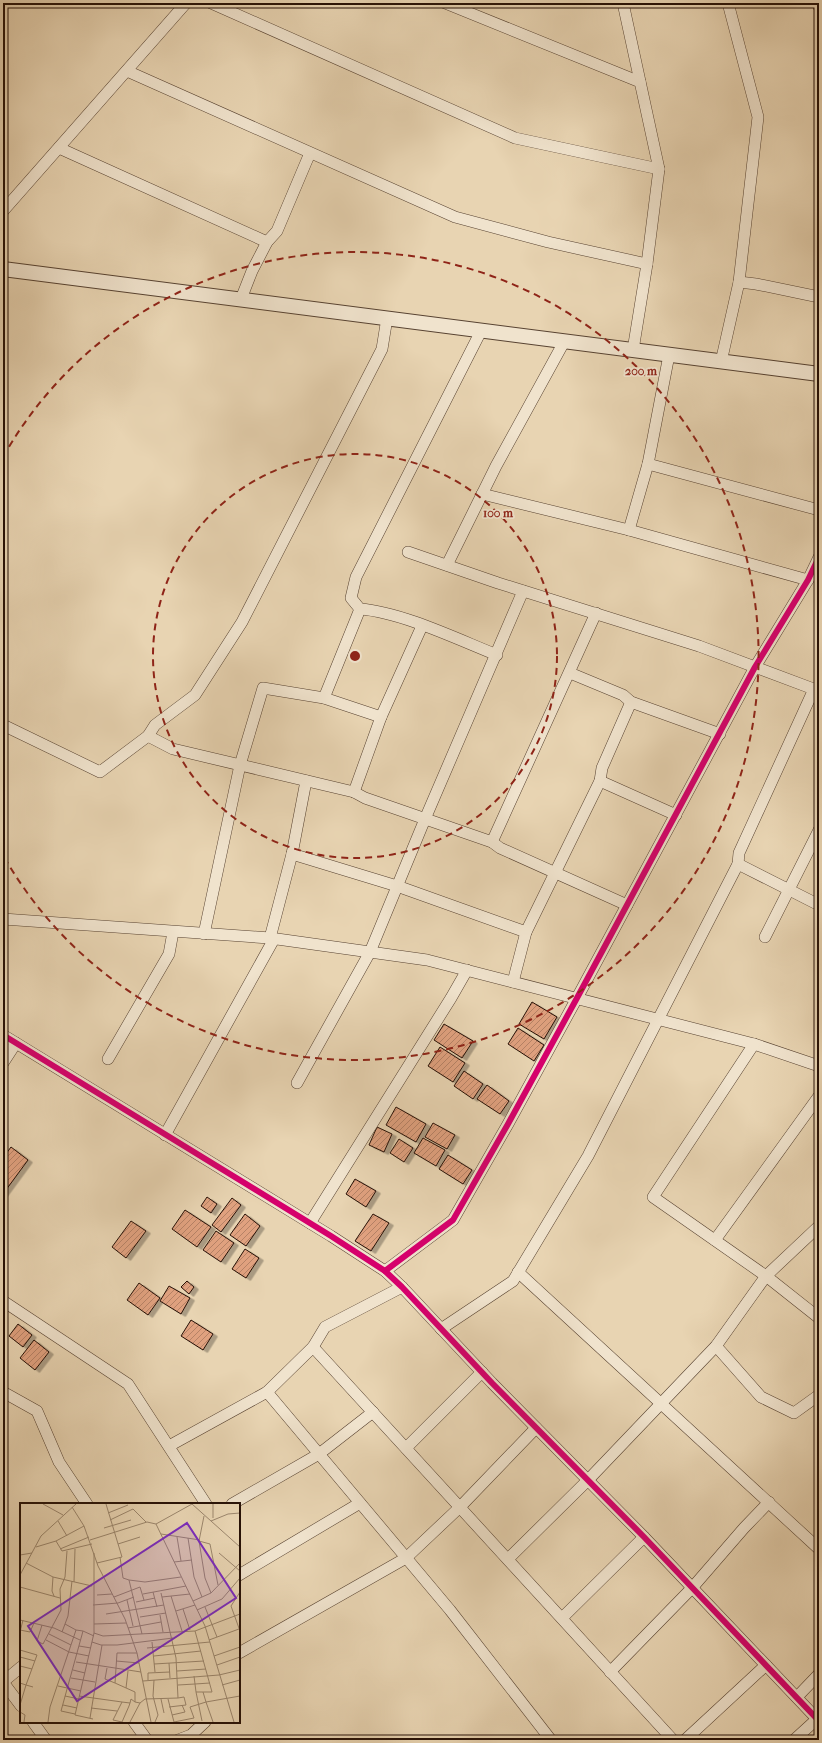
<svg xmlns="http://www.w3.org/2000/svg" width="822" height="1743" font-family="'IM FELL French Canon',serif">
  <style>
    .building { fill: url(#building-hatch); stroke: #271106; filter: url(#shadow) }
    .lines { fill: none; stroke-linecap: round; stroke-linejoin: round }
    .minor-casing { stroke: #574231; stroke-width: 12 }
    .tertiary-casing { stroke: #574231; stroke-width: 16 }
    .minor { stroke: #f0e3cd; stroke-width: 11 }
    .tertiary { stroke: #f0e3cd; stroke-width: 14 }
    .cycleway-casing { stroke: #f0e3cd; stroke-width: 8 }
    .cycleway { stroke: #d6006c; stroke-width: 6 }
    .ring { fill: none; stroke: #8f2418; stroke-width: 2; stroke-dasharray: 7 5 }
    .inset-road { fill: none; stroke: #9b866d; stroke-width: 1 }
    .view { fill: #7b2cbf; fill-opacity: 0.15; stroke: #7b2cbf; stroke-width: 2 }
    .inset-edge { fill: none; stroke: #271106; stroke-width: 2 }
    .centre { fill: #8f2418; stroke: #f0e3cd; stroke-width: 2 }
    .ring-label { font-size: 12px; text-anchor: middle; font-weight: bold; fill: #8f2418; stroke: #f0e3cd; stroke-width: 3.5; stroke-linejoin: round; paint-order: stroke }
  </style>
  <defs>
    <pattern id="building-hatch" width="6" height="6" patternUnits="userSpaceOnUse"><rect width="6" height="6" fill="#e0a17f"/><path d="M-1 1l2-2M0 6l6-6M5 7l2-2" fill="none" stroke="#b68266"/></pattern>
    <filter id="shadow"><feDropShadow dx="4.5" dy="2.5" stdDeviation="0" flood-color="#0004"/></filter>
  </defs>
  <rect width="100%" height="100%" fill="#e8d4b2"/>
  <filter id="stains"><feTurbulence type="fractalNoise" baseFrequency=".005" numOctaves="4"/><feColorMatrix values="0 0 0 0 .2 0 0 0 0 .09 0 0 0 0 .02 0 0 0 .5 -.17"/></filter>
  <radialGradient id="worn" r=".72"><stop offset=".6" stop-color="#630" stop-opacity="0"/><stop offset="1" stop-color="#630" stop-opacity=".3"/></radialGradient>
  <g class="building">
    <path d="M532,1002L557,1017L544,1039L519,1024Z"/>
    <path d="M444,1024L473,1041L462,1058L434,1040Z"/>
    <path d="M518,1028L544,1045L534,1061L508,1044Z"/>
    <path d="M440,1047L465,1063L453,1082L428,1066Z"/>
    <path d="M464,1071L483,1084L473,1099L454,1086Z"/>
    <path d="M487,1085L509,1101L500,1114L477,1099Z"/>
    <path d="M396,1107L426,1124L416,1142L386,1125Z"/>
    <path d="M433,1123L455,1135L447,1149L425,1137Z"/>
    <path d="M377,1127L392,1134L384,1152L369,1145Z"/>
    <path d="M423,1138L445,1150L436,1166L414,1153Z"/>
    <path d="M399,1139L413,1148L404,1162L390,1153Z"/>
    <path d="M11,1147L28,1160L3,1194V1158Z"/>
    <path d="M448,1155L472,1170L463,1184L439,1169Z"/>
    <path d="M355,1179L376,1191L366,1207L346,1194Z"/>
    <path d="M207,1197L217,1204L211,1213L201,1206Z"/>
    <path d="M232,1198L241,1205L221,1232L212,1225Z"/>
    <path d="M185,1210L211,1227L197,1247L172,1229Z"/>
    <path d="M245,1214L260,1226L246,1246L230,1235Z"/>
    <path d="M373,1214L389,1223L371,1251L355,1241Z"/>
    <path d="M131,1221L146,1231L126,1258L112,1247Z"/>
    <path d="M216,1231L234,1243L221,1262L203,1250Z"/>
    <path d="M245,1249L259,1258L246,1278L232,1269Z"/>
    <path d="M187,1281L194,1287L189,1294L181,1287Z"/>
    <path d="M139,1283L160,1298L148,1315L127,1300Z"/>
    <path d="M169,1286L190,1298L181,1314L160,1301Z"/>
    <path d="M191,1320L213,1334L203,1350L181,1336Z"/>
    <path d="M18,1324L32,1335L23,1347L9,1336Z"/>
    <path d="M34,1340L49,1352L35,1370L20,1358Z"/>
  </g>
  <g class="lines">
    <g class="minor-casing">
      <g id="minor">
        <path d="M211,3L515,138L659,169"/>
        <path d="M445,3L640,82"/>
        <path d="M623,3L659,169L647,264L633,350"/>
        <path d="M818,3L819,7"/>
        <path d="M127,71L455,217L548,242L647,264"/>
        <path d="M59,148L267,242"/>
        <path d="M3,211L186,3"/>
        <path d="M739,282L756,284L819,297"/>
        <path d="M241,299L252,271L267,242L277,231L310,153"/>
        <path d="M481,331L356,577L351,598L360,609C401,612 457,639 497,655"/>
        <path d="M721,362L739,282L758,117L728,3"/>
        <path d="M648,464L819,510"/>
        <path d="M482,494L629,530L808,580"/>
        <path d="M629,530L648,464L669,355"/>
        <path d="M408,552L498,583L699,646L819,691"/>
        <path d="M447,565L496,466L564,342"/>
        <path d="M570,673L623,695L631,702L720,734"/>
        <path d="M324,698L360,609"/>
        <path d="M3,725L100,772L148,736L155,725L195,695L242,622L382,349L387,318"/>
        <path d="M148,736L173,749L354,792L365,798L492,842L500,848L627,905"/>
        <path d="M600,781L676,815"/>
        <path d="M354,792L381,717L422,626"/>
        <path d="M492,842L596,613"/>
        <path d="M292,854L397,886L526,932"/>
        <path d="M738,864L819,905"/>
        <path d="M3,919L270,938L427,960L754,1044L819,1066"/>
        <path d="M204,934L240,765L263,688L324,698L381,717"/>
        <path d="M765,937L819,830"/>
        <path d="M270,938L292,854L306,781"/>
        <path d="M513,982L526,932L600,781L602,768L631,702"/>
        <path d="M3,1035L331,1236L385,1271L402,1287L492,1383L644,1537L819,1721"/>
        <path d="M754,1044L653,1197L766,1276L819,1318"/>
        <path d="M108,1059L169,954L173,932"/>
        <path d="M3,1063L16,1043"/>
        <path d="M297,1083L370,952L425,819L523,591"/>
        <path d="M165,1135L274,939"/>
        <path d="M310,1223L451,998L467,970"/>
        <path d="M715,1240L819,1096"/>
        <path d="M385,1271L453,1220L508,1124L577,998L755,667L808,580L819,557"/>
        <path d="M518,1272L819,1549"/>
        <path d="M3,1301L128,1384L206,1504"/>
        <path d="M441,1329L513,1281L588,1156L738,864L739,853L814,689"/>
        <path d="M716,1346L761,1397L794,1413L819,1395"/>
        <path d="M313,1347L325,1327L402,1287"/>
        <path d="M3,1392L37,1411L59,1462L87,1504"/>
        <path d="M267,1392L313,1347L673,1740"/>
        <path d="M169,1446L267,1392L450,1610L551,1740"/>
        <path d="M406,1448L482,1372"/>
        <path d="M232,1504L319,1454L373,1412"/>
        <path d="M508,1559L588,1480L716,1346L766,1276L819,1226"/>
        <path d="M239,1575L360,1503"/>
        <path d="M562,1618L644,1537"/>
        <path d="M239,1653L406,1558L460,1507L536,1428"/>
        <path d="M610,1672L692,1588L744,1528L769,1502"/>
        <path d="M3,1682L21,1706"/>
        <path d="M3,1682L21,1667"/>
        <path d="M797,1697L819,1674"/>
        <path d="M33,1722L46,1740"/>
        <path d="M134,1722L147,1740"/>
        <path d="M178,1740L191,1735L205,1722"/>
        <path d="M685,1740L766,1665"/>
        <path d="M794,1740L817,1719"/>
      </g>
    </g>
    <g class="tertiary-casing">
      <path id="tertiary" d="M3,269L819,374"/>
    </g>
    <use href="#minor" class="minor"/>
    <use href="#tertiary" class="tertiary"/>
    <g class="cycleway-casing">
      <g id="cycleway">
        <path d="M3,1035L331,1236L385,1271L402,1287L492,1383L644,1537L819,1721"/>
        <path d="M385,1271L453,1220L508,1124L577,998L755,667L808,580L819,557"/>
      </g>
    </g>
    <use href="#cycleway" class="cycleway"/>
  </g>
  <g class="ring">
    <circle cx="355" cy="656" r="202"/>
    <path d="M3 457A404 404 0 1 1 3 855"/>
  </g>
  <g transform="translate(20 1503)">
    <rect width="220" height="220" fill="#e8d4b2"/>
    <path class="inset-road" d="M23,1L43,12M172,1L220,44M52,4L64,23L78,63L105,116L117,150L131,219M88,10L108,2M184,13L179,38L185,75L191,90M193,15V1M90,17L113,6L126,19M38,18L47,33M191,18L208,11L220,10M136,21L185,123L214,219M84,25L111,17M141,31L180,37M157,34L161,58M168,35L174,74L182,94M70,37L127,19L136,21L172,1M36,38L42,48L72,41M179,38L190,41L198,82M98,41L120,34M16,44L36,38L64,23M40,46L69,34M199,50L220,68M0,52L12,50M100,54L103,75L109,77L125,79L161,74M154,59L172,57M6,60L33,74L72,83M77,60L102,54L86,1M0,72L21,33L56,1M33,74L32,88L34,93M109,77L122,131M54,79L55,46M0,84L40,95M133,89L137,104M220,89L211,103L220,128M123,91L166,83M77,92L92,91M151,93L162,128M94,94L120,84L124,97M142,94L170,91M107,97L113,123M173,98L191,90L220,60M116,99L135,95M98,100L114,94M73,102L98,100M185,104L197,134M163,106L170,127M177,107L202,96L220,75M156,108L175,102M86,111L144,102M140,112L143,129M120,114L146,110M0,117L34,125L60,137M74,121L106,120M22,122L17,138L23,141L41,107L40,86L45,74L47,48M108,125L141,119M0,127L10,129L14,120M63,128L74,133M175,128L192,189H176L182,218M0,129L3,117M42,129L48,113L52,78M74,130L83,133L175,128L220,111M29,131L51,142M26,137L49,149L69,153M189,137L219,126M72,139L81,142H97L153,135M132,139L135,169M59,143L71,145M127,145L190,139M0,147L17,152L6,182L0,180M134,153L181,148M194,153L220,144M0,154L15,158M96,158L119,160M56,159L121,169M149,160L150,175M134,161L184,158M197,162L220,154M0,163L12,166M87,165L85,176L95,180M53,167L65,170M157,168L186,166M51,175L75,179M128,177V170L150,169M134,177L133,193L138,212L135,219M123,178L199,172L220,167M158,182L175,181L174,173M202,182L220,177M38,183L61,188M106,185L108,168M176,189L175,181L190,180M183,189L186,199L220,193M45,193L59,196M59,193L102,199M141,196L144,210M148,196L154,219M115,199L120,200L125,196L158,195L156,155L141,90M110,200L102,199L93,217L102,219L109,203L110,200L111,196L115,199V189L95,180L97,150H117M0,202L6,182L13,184M43,202L57,205M149,204L166,202L164,194L158,195M71,205L97,208M0,209L5,212L4,219M55,211L41,208L63,128L56,127M152,212L165,209L162,202M70,215L82,142M73,216L55,212L74,130V50M28,219L30,204L56,127L45,121M110,219L120,200M154,219L174,215L170,204L186,199L193,219"/>
    <path class="view" d="M167,20L216,95L57,198L8,123Z"/>
    <rect width="220" height="220" class="inset-edge"/>
  </g>
  <circle cx="355" cy="656" r="6" class="centre"/>
  <g class="ring-label">
    <text x="641" y="375">200 m</text>
    <text x="498" y="517">100 m</text>
  </g>
  <rect width="822" height="1743" fill="none" stroke="#e8d4b2" stroke-width="16"/>
  <rect x="4" y="4" width="814" height="1735" fill="none" stroke="#271106" stroke-width="2"/>
  <rect x="8" y="8" width="806" height="1727" fill="none" stroke="#271106"/>
  <rect width="100%" height="100%" filter="url(#stains)"/>
  <rect width="100%" height="100%" fill="url(#worn)"/>
</svg>
